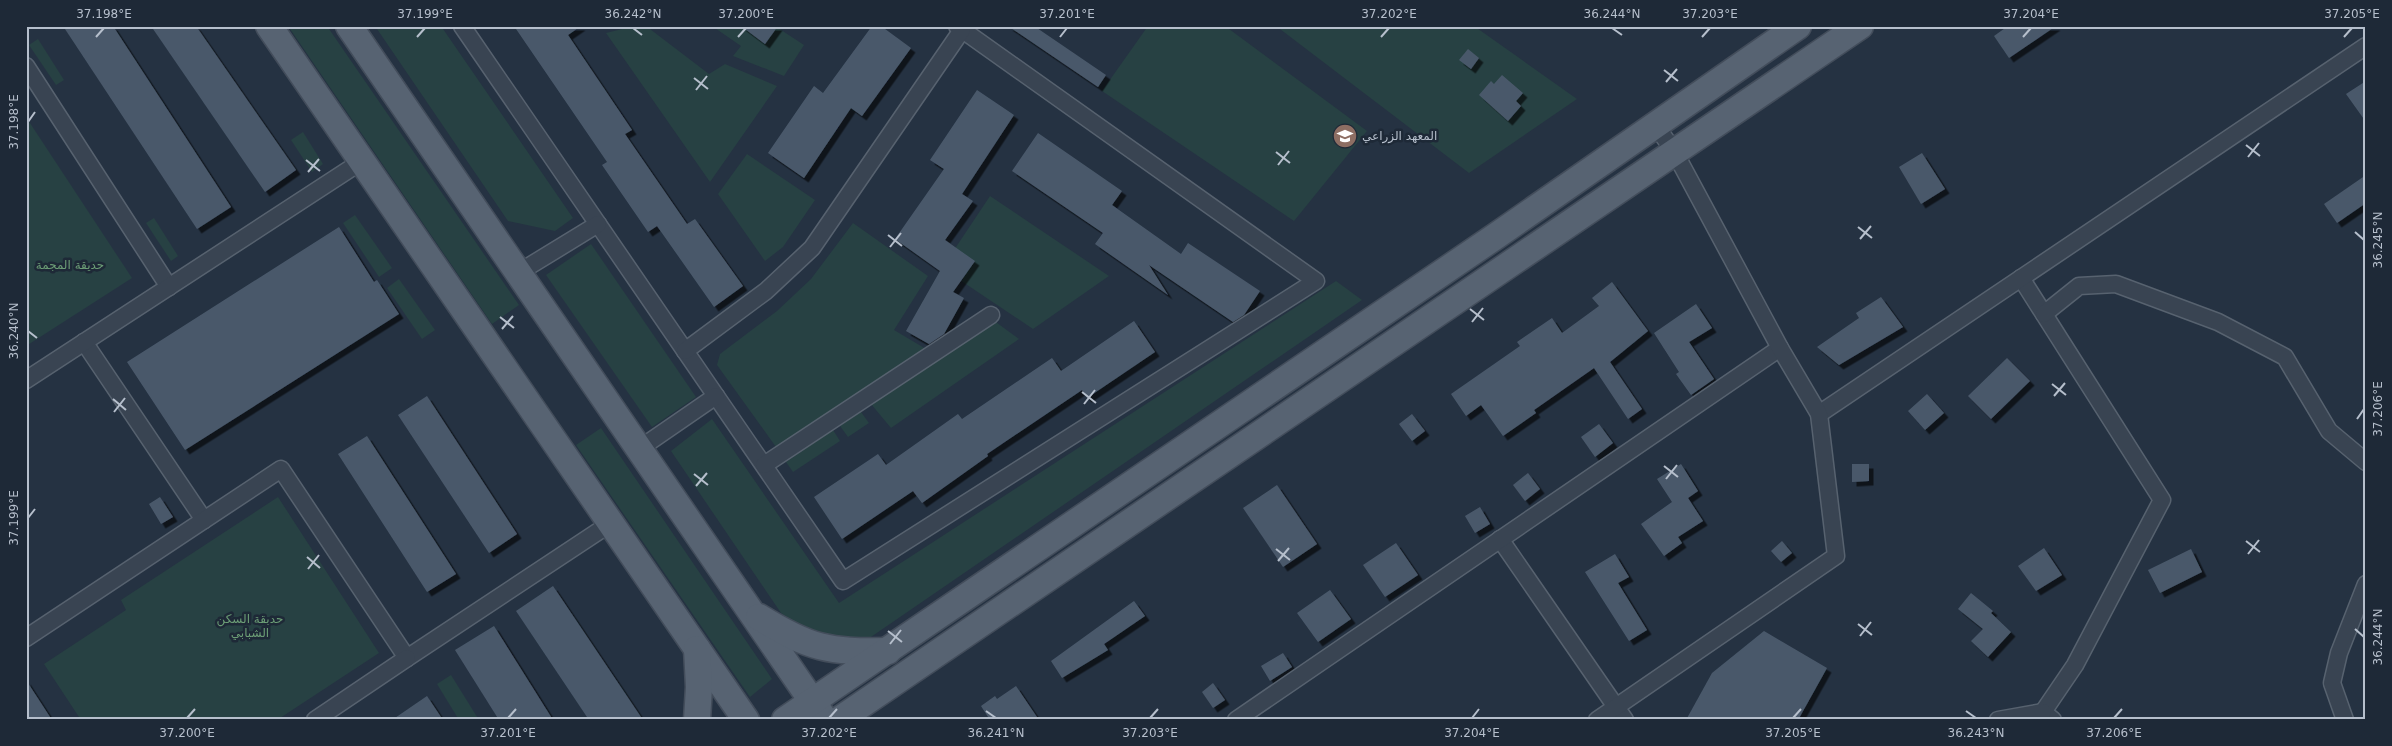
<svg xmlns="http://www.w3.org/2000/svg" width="2392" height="746" font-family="'DejaVu Sans','Noto Sans Arabic',sans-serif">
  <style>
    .green { fill: #274143 }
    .building { fill: #4a596b; filter: url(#shadow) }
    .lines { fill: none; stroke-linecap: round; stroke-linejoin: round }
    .minor-casing { stroke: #57626f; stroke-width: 19 }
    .primary-casing { stroke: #434d5b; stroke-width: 29 }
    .minor { stroke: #394452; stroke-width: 16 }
    .primary { stroke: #576372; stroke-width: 26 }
    .ticks { fill: none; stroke: #b6bfcc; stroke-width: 2 }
    .labels { text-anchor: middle; stroke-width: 5; stroke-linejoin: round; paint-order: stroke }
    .poi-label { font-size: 12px; fill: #b6bfcc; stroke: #1e2937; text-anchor: start }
    .park-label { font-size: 12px; fill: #6c9e76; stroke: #1e2937 }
    .neatline { fill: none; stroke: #b6bfcc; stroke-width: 2 }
    .ticks-label { font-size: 12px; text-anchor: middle; fill: #b6bfcc }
  </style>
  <defs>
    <filter id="shadow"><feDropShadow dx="4.5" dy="4.5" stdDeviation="0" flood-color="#0009"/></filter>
  </defs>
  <rect width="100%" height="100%" fill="#253242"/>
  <g class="green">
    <path d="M288,26H327L519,305L492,324Z"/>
    <path d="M375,26H441L573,218L555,231L508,221Z"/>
    <path d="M634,26H646L709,74L725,64L777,86L710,182L606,33Z"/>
    <path d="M712,26H775L804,45L784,76L733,56L741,46Z"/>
    <path d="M1148,26H1225L1367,131L1294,221L1102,91Z"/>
    <path d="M1276,26H1474L1577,99L1469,173Z"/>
    <path d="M38,39L64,80L56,85L29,45Z"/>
    <path d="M26,117L132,278L26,346Z"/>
    <path d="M303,132L323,164L312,172L291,140Z"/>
    <path d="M747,154L815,200L783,247L765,261L718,194Z"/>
    <path d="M990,196L1109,276L1033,329L942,268Z"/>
    <path d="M355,215L392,268L379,277L343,223Z"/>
    <path d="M154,218L178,256L171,261L146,223Z"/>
    <path d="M853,223L928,276L894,330L926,349L776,447L717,365L720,354L777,311L811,279Z"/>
    <path d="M591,244L696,397L652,427L546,275Z"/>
    <path d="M399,279L435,330L422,339L387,288Z"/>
    <path d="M1336,281L1362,300L852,650L817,639L781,613L671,451L712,419L839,603Z"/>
    <path d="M993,320L1019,339L891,428L871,404Z"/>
    <path d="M861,412L869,423L848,437L840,426Z"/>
    <path d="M601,428L772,679L750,697L576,445Z"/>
    <path d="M833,430L840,441L793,472L786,462Z"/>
    <path d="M278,497L379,653L277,720H81L44,664L126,610L121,600Z"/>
    <path d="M451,675L479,720H459L437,684Z"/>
  </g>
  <g class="building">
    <path d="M63,26H113L231,207L197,229Z"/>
    <path d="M151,26H196L296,170L265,192Z"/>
    <path d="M514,26H581L568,35L632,130L625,134L687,224L695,219L743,286L714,307L657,226L648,232L602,165L607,162Z"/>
    <path d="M741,26H778L765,44Z"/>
    <path d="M872,26H881L911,48L862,116L851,108L804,178L768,153L814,86L823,93Z"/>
    <path d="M1008,26H1034L1106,75L1098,87Z"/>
    <path d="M2008,26H2056L2009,58L1994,36Z"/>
    <path d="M1468,49L1479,58L1471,69L1459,60Z"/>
    <path d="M1502,75L1523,93L1516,101L1521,106L1508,121L1479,95L1491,81L1494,84Z"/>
    <path d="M2366,81V122L2346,94Z"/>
    <path d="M977,90L1014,115L962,194L973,201L945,240L975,261L953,292L964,298L944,334L929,344L906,331L940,271L895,239L944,169L930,160Z"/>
    <path d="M1038,133L1122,191L1112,205L1181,254L1188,243L1260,291L1244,315L1233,322L1149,265L1168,295L1095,244L1103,233L1012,171Z"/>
    <path d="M1922,153L1945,189L1921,204L1899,167Z"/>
    <path d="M2366,175V203L2337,223L2324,204Z"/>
    <path d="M339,227L374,282L377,280L399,314L185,450L127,362Z"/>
    <path d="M1612,282L1648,331L1610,362L1642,409L1628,419L1594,368L1534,410L1536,413L1503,436L1481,405L1466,416L1451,394L1520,346L1517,342L1552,318L1562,333L1599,306L1592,298Z"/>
    <path d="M1881,297L1903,327L1839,365L1817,347L1859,318L1856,313Z"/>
    <path d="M1696,304L1712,328L1689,342L1714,379L1691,395L1676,374L1679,372L1654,333Z"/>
    <path d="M1134,321L1155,352L1087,398L1082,390L987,454L988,456L922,503L913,491L842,539L814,497L878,454L886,465L958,414L962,419L1052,358L1061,371Z"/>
    <path d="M2007,358L2030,381L1991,419L1968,396Z"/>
    <path d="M1927,394L1944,413L1925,430L1908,411Z"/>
    <path d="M427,396L517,534L489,553L398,415Z"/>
    <path d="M1412,414L1425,431L1412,441L1399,424Z"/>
    <path d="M1599,424L1613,443L1595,457L1581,437Z"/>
    <path d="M367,436L456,574L427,592L338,454Z"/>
    <path d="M1681,464L1698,491L1688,498L1703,521L1678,537L1682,543L1664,556L1641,524L1672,502L1657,479Z"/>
    <path d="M1852,464H1869V481L1852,482Z"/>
    <path d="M1528,473L1540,489L1525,501L1513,485Z"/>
    <path d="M1277,485L1317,544L1283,567L1243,508Z"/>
    <path d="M160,497L173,517L161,524L149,504Z"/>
    <path d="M1480,507L1490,524L1475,533L1465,516Z"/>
    <path d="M1782,541L1792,553L1781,562L1771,551Z"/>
    <path d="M1396,543L1418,575L1385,597L1363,565Z"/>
    <path d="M2044,548L2062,575L2036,591L2018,566Z"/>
    <path d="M2191,549L2202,572L2160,593L2148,570Z"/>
    <path d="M1615,554L1629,577L1618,583L1647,630L1629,641L1585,572Z"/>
    <path d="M553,586L643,720H589L516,611Z"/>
    <path d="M1330,590L1351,619L1318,642L1297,613Z"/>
    <path d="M1971,593L1993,611L1991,613L2011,632L1988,657L1971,641L1983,629L1958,609Z"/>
    <path d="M1134,601L1145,616L1104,644L1108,650L1062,678L1051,661Z"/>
    <path d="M494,626L553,720H499L455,650Z"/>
    <path d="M1764,631L1827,668L1798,720H1686L1712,673Z"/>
    <path d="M1283,653L1292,667L1270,681L1261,666Z"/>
    <path d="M26,680L52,720H26Z"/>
    <path d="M1213,683L1225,700L1213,708L1202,692Z"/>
    <path d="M1016,686L1039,720H990L981,706L995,696L997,699Z"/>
    <path d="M427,696L443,720H392Z"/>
  </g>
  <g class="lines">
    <g class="minor-casing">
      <g id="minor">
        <path d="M462,26L843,581L1316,281L957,26"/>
        <path d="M26,66L169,287"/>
        <path d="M518,273L598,224"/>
        <path d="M2021,278L2162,500L2075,665L2043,712L2053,720"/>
        <path d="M2044,314L2079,286L2116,284L2218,322L2285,357L2329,431L2366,462"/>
        <path d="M84,342L204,520"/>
        <path d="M685,351L766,291L812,248L962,30"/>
        <path d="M26,380L362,161"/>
        <path d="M1819,414L2366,46"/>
        <path d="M639,449L716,396"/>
        <path d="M764,465L991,315"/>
        <path d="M1500,539L1625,720"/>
        <path d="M26,638L281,469L407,658L611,523"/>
        <path d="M315,720L407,658"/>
        <path d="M1236,720L1780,348"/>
        <path d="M1597,720L1836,556L1819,414L1780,348L1674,151L1656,126"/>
        <path d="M1998,720L2043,712"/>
        <path d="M2345,720L2332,683L2339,653L2366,584"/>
      </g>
    </g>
    <g class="primary-casing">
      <g id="primary">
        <path d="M269,26L746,720"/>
        <path d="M349,26L823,717"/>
        <path d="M759,617C811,649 828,652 888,651"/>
        <path d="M697,720L699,687L697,649"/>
        <path d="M785,720L1496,236L1798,26"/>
        <path d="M839,720L1860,26"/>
      </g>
    </g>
    <use href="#minor" class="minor"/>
    <use href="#primary" class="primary"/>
  </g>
  <path class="ticks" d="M633,28L642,35M1612,28L1622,35M96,37L104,28M417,37L425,28M738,37L746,28M1060,37L1067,28M1381,37L1389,28M1702,37L1710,28M2023,37L2031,28M2344,37L2352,28M1664,70L1678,81M694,78L708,89M1666,82L1677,69M696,90L707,76M28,122L35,112M2246,145L2260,156M1276,152L1290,163M2248,157L2259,143M306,160L320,171M1278,165L1289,151M308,172L319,159M1858,227L1872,238M2355,232L2364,240M888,235L902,246M1860,239L1871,226M890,247L901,233M1470,309L1484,320M500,317L514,328M1472,322L1483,308M502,329L513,316M28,331L37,338M2052,384L2066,395M1082,392L1096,403M2054,396L2065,383M113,399L126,410M1084,404L1095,390M114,412L125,398M2357,419L2364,409M1664,466L1678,477M694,474L708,485M1666,479L1677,465M696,486L707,473M28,518L35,509M2246,541L2260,552M1276,549L1290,560M2248,554L2259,540M307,557L320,568M1278,561L1289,548M308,569L319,555M1858,624L1872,635M2355,629L2364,637M888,631L902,642M1860,636L1871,622M890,644L901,630M986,711L996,718M1966,711L1976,718M187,718L195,709M508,718L516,709M829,718L837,709M1150,718L1158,709M1472,718L1479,709M1793,718L1801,709M2114,718L2122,709"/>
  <defs>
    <g id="university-disc" transform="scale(1.25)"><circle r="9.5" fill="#8d6e63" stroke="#1e2937"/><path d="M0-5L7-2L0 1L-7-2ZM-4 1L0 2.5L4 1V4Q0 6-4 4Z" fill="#fff"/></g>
  </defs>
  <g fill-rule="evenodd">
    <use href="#university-disc" x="1345" y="136"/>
  </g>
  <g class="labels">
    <g class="poi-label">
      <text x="1362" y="140">المعهد الزراعي</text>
    </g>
    <g class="park-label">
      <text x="70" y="269">حديقة المجمة</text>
      <text x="250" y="623">حدبقة السكن<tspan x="250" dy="14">الشبابي</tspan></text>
    </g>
  </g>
  <rect width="2392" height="746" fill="none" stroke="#1e2937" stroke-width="55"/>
  <rect x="28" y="28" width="2336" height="690" class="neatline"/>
  <g class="ticks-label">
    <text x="104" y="18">37.198°E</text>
    <text x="425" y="18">37.199°E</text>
    <text x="633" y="18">36.242°N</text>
    <text x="746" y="18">37.200°E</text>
    <text x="1067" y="18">37.201°E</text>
    <text x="1389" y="18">37.202°E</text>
    <text x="1612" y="18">36.244°N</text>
    <text x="1710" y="18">37.203°E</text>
    <text x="2031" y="18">37.204°E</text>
    <text x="2352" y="18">37.205°E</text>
    <text transform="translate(14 122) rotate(-90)" y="4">37.198°E</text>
    <text transform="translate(2378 240) rotate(-90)" y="4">36.245°N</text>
    <text transform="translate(14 331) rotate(-90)" y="4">36.240°N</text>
    <text transform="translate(2378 409) rotate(-90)" y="4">37.206°E</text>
    <text transform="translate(14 518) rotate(-90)" y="4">37.199°E</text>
    <text transform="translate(2378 637) rotate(-90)" y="4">36.244°N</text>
    <text x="187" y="737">37.200°E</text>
    <text x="508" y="737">37.201°E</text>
    <text x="829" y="737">37.202°E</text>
    <text x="996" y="737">36.241°N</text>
    <text x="1150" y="737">37.203°E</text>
    <text x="1472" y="737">37.204°E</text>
    <text x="1793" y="737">37.205°E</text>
    <text x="1976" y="737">36.243°N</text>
    <text x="2114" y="737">37.206°E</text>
  </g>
</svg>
